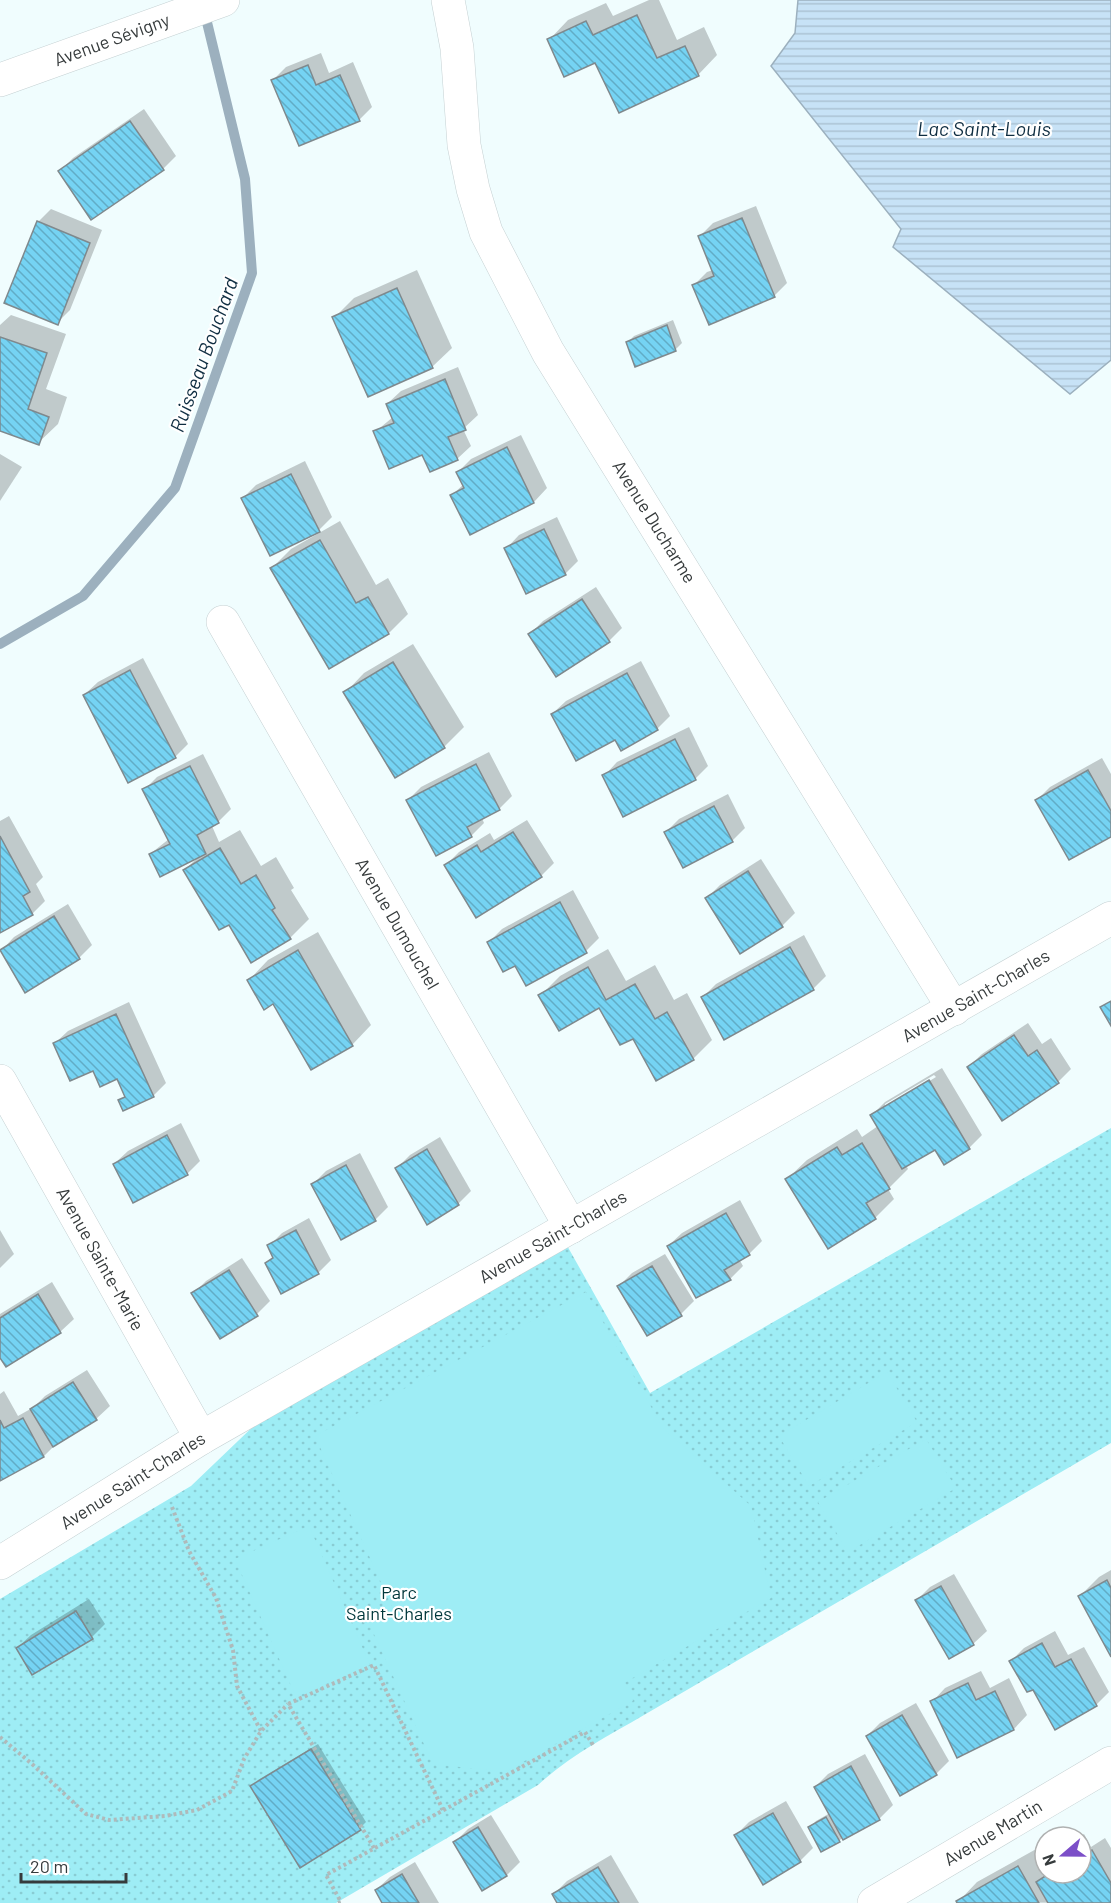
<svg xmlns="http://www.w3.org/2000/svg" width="1111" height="1903" font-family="Barlow,sans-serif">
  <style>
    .grass { fill: url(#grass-dots) }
    .pitch { fill: #9eedf5 }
    .water { fill: url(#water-rules); stroke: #9cb0be; stroke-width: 1.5 }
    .shadow { fill: #0003; fill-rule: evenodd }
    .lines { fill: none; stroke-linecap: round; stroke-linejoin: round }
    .stream { stroke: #9cb0be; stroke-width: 10 }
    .building { fill: url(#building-back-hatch); stroke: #7f898d; stroke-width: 1.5 }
    .minor-casing { stroke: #c5d1d3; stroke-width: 34 }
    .path { stroke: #afbabb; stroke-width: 4; stroke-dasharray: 3 3; stroke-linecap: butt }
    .minor { stroke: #fff; stroke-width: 33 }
    .labels { text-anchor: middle; stroke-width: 4.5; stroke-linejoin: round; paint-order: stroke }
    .street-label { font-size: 18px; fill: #363b3c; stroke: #fff }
    .park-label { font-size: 18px; fill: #00373b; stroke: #fff }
    .water-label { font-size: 20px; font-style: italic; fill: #0e2d41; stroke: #fff }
  </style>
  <defs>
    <pattern id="grass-dots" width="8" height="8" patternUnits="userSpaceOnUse" patternTransform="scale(1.5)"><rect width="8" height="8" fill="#9eedf5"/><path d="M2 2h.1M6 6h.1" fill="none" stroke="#89ccd3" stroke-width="1.8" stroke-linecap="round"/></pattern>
    <pattern id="water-rules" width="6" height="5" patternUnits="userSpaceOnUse" patternTransform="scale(1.5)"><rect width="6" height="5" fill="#c7e2f6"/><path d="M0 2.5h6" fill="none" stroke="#acc3d4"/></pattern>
    <pattern id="building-back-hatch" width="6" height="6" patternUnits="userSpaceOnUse" patternTransform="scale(1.5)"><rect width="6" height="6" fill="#75d3f3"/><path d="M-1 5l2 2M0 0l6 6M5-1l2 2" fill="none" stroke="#61acc6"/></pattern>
  </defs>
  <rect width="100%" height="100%" fill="#f0fdfe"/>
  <path class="grass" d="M1111,1128V1443L644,1715C608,1736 569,1756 538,1785L336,1903H0V1599L191,1486L260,1420L565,1242L650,1393Z"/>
  <g class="pitch">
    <path d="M586,1292L663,1428L751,1506L771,1598L624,1683L633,1701L505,1772L433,1764L368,1621L393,1609L315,1436Z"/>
    <path d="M887,1372L917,1422L809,1486L779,1436Z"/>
    <path d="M926,1439L956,1488L848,1552L818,1502Z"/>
    <path d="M309,1526L370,1665L296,1697L235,1559Z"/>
  </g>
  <path class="water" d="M798,0H1111V360L1070,394L893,247L901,229L771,66L795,33Z"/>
  <g class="shadow">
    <path d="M649,0H659L677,40L704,27L717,55L698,75L596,61L549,40L568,20L606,3L613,16Z"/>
    <path d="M321,53L329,73L353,62L372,107L359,120L273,80L286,67Z"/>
    <path d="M144,109L176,156L163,169L60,171L73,158Z"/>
    <path d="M756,206L787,283L774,296L694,285L707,272L713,270L699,237L713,223Z"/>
    <path d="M51,209L102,230L70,310L57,323L38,222Z"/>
    <path d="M417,270L452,348L432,367L334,318L354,298Z"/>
    <path d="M11,315L66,334L46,389L67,397L58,424L38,443L0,429V325Z"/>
    <path d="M673,320L682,343L675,350L628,342L634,336Z"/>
    <path d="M458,367L478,415L463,429L471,446L457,459L423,453L375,432L393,417L387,404L401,391Z"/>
    <path d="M521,435L547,488L534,502L470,533L452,495L464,484L458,472L471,459Z"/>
    <path d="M0,454L22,467L0,501Z"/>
    <path d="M305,461L332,517L316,533L243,498L256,485Z"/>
    <path d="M557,517L578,561L565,574L506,549L519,535Z"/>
    <path d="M340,521L376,585L388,578L408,614L389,633L329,667L272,568L291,549Z"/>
    <path d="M596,587L622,628L609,641L530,634L543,621Z"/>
    <path d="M413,644L464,727L444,747L395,776L345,693L364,673Z"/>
    <path d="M143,658L188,744L175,757L84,695L98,682Z"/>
    <path d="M641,661L670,716L657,729L616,738L552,714L566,701Z"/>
    <path d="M689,727L708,766L695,779L604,776L617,762Z"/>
    <path d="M489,752L512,796L499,809L482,818L484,823L471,836L408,800L421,787Z"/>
    <path d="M203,754L231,809L218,822L212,826L219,842L240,830L261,866L276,857L294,888L291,890L309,919L290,938L229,923L185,870L198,857L150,854L169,839L144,790L157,777Z"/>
    <path d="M1102,758L1111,774V835L1037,800L1050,787Z"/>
    <path d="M728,794L745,828L732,841L666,832L679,819Z"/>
    <path d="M9,816L43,877L36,884L45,901L32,914L0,931V821Z"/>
    <path d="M527,820L554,863L541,876L446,865L459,852L490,833L494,840Z"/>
    <path d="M761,859L795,913L782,926L707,898L720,885Z"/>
    <path d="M573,890L599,938L586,951L526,984L515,964L489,942L502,929Z"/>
    <path d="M68,904L92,945L79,958L1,951L14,937Z"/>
    <path d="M318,932L371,1025L352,1045L274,1002L249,980L268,960Z"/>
    <path d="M804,935L826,976L813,989L703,997L716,984Z"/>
    <path d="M608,949L626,981L655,965L674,1000L687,993L712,1040L693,1059L600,1006L540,996L560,976Z"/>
    <path d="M129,1002L166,1083L153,1096L120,1101L126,1095L118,1077L94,1069L54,1044L68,1031Z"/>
    <path d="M1028,1023L1042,1044L1051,1038L1071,1069L1058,1082L968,1067L982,1054Z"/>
    <path d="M942,1068L982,1135L969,1148H935L906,1165L908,1169L888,1189L894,1199L875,1218L787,1179L807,1160L857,1129L862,1137L878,1126L872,1115L885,1102ZM934,1075L936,1077L885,1108V1104Z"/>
    <path d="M181,1123L200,1161L187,1174L114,1164L128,1151Z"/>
    <path d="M440,1137L471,1191L458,1204L397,1168L410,1155Z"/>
    <path d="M360,1153L388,1207L375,1220L342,1238L313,1184L326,1171Z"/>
    <path d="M740,1200L762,1241L749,1254L739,1259L743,1266L730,1279L668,1246L682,1233Z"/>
    <path d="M309,1218L331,1260L318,1273L266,1263L274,1256L269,1246L282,1233Z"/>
    <path d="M0,1230L14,1254L0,1268Z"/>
    <path d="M665,1254L694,1301L681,1314L619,1286L632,1273Z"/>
    <path d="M242,1258L270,1301L257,1314L193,1294L206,1281Z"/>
    <path d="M52,1282L74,1319L60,1332L6,1365L0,1355V1314Z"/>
    <path d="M87,1370L110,1406L96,1419L54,1446L44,1456L0,1479V1394L4,1391L18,1416L34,1407L45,1396Z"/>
    <path d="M1111,1570V1654L1080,1596L1099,1577Z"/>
    <path d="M954,1574L987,1631L973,1644L949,1657L917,1600L930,1587Z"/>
    <path d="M89,1599L105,1624L92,1637L17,1648L31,1635Z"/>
    <path d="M1055,1631L1068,1655L1084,1647L1109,1692L1096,1705L1033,1688L1011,1661L1024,1648Z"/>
    <path d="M981,1671L990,1688L1009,1678L1027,1715L1014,1729L958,1756L932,1702L945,1688Z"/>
    <path d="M916,1703L949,1761L936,1774L867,1736L880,1723Z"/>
    <path d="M318,1744L366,1822L360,1828L300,1866L252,1787L258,1780Z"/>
    <path d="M865,1754L893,1805L880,1818L844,1838L843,1837L839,1841L810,1827L816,1821L830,1813L815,1787L828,1774Z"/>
    <path d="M786,1801L813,1848L800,1861L736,1835L749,1822Z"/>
    <path d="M491,1815L520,1862L507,1875L483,1889L455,1842L468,1829Z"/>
    <path d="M1084,1834L1091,1847L1105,1838L1111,1848V1903L958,1902L977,1882L1038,1848L1045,1860V1873H1081V1837H1079Z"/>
    <path d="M611,1855L639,1903H559L554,1894L567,1881Z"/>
    <path d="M415,1862L439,1903H384L376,1890L390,1877Z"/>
  </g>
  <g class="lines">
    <path class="stream" d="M0,644L83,596L175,488L252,273L245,179L204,10"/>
  </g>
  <g class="building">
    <path d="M637,15L657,58L685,46L699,76L619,113L595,63L564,77L547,39L586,21L593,35Z"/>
    <path d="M308,65L316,85L340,75L360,121L299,146L271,80Z"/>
    <path d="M130,121L164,170L91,220L58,171Z"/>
    <path d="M742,218L775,297L709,325L692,285L714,276L698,236Z"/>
    <path d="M37,221L90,243L58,325L4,303Z"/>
    <path d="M397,288L433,368L368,397L332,317Z"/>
    <path d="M667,325L676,351L635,367L626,342Z"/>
    <path d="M0,337L47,353L28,409L49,417L39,445L0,431Z"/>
    <path d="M445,379L466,430L448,437L458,460L430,472L422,455L389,469L373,431L394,423L386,404Z"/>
    <path d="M507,447L534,503L470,535L450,495L464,488L456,472Z"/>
    <path d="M291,474L320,532L270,556L241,498Z"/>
    <path d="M544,529L566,575L526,594L504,548Z"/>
    <path d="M320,540L356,603L368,597L389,634L329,669L270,568Z"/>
    <path d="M582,599L610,642L556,677L528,634Z"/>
    <path d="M393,662L445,748L395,778L343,692Z"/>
    <path d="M130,670L176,758L128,783L83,695Z"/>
    <path d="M627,673L658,730L621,751L615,740L576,761L551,714Z"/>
    <path d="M675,739L696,780L623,817L602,775Z"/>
    <path d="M476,764L500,810L467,827L472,837L436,856L406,800Z"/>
    <path d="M190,766L219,823L197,835L206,854L160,877L149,854L170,844L142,789Z"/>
    <path d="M1088,770L1111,811V837L1069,860L1035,800Z"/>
    <path d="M714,806L733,842L683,868L664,832Z"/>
    <path d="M513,832L542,877L476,918L444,865L477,845L481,852Z"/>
    <path d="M0,836L30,892L23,896L33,915L0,933Z"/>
    <path d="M220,848L241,884L256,875L275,908L272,910L291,939L251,963L229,925L219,930L183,870Z"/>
    <path d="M748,871L783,927L740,954L705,898Z"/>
    <path d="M560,902L587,953L526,986L515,966L503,972L487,942Z"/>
    <path d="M54,916L80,959L25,993L0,950Z"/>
    <path d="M790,947L814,990L724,1040L701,997Z"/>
    <path d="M298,950L353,1046L311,1070L273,1004L264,1010L247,980Z"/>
    <path d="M588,967L606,1000L635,984L655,1019L667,1012L694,1060L656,1081L633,1039L620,1045L599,1008L559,1031L538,995Z"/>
    <path d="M1111,1001V1026L1100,1007Z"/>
    <path d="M116,1014L154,1097L123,1111L118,1100L125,1097L117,1079L100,1087L93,1071L70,1081L53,1043Z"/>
    <path d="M1014,1035L1028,1056L1037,1050L1059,1083L1002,1121L967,1067Z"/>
    <path d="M929,1080L970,1149L944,1165L935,1150L902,1169L870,1115Z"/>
    <path d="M167,1135L188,1175L133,1203L113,1164Z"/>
    <path d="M862,1143L890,1189L866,1203L876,1219L828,1249L785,1179L837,1147L842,1155Z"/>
    <path d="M427,1149L459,1205L427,1225L395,1168Z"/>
    <path d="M346,1165L376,1221L341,1240L311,1184Z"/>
    <path d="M726,1213L750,1255L724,1270L731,1280L696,1298L667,1246Z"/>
    <path d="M296,1230L319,1274L281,1294L265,1263L273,1258L267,1245Z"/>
    <path d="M652,1266L682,1316L647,1336L617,1286Z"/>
    <path d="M229,1270L258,1316L220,1339L191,1293Z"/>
    <path d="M38,1294L61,1333L6,1367L0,1358V1318Z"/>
    <path d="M73,1382L97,1420L53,1447L30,1409Z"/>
    <path d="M23,1418L44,1457L0,1481V1420L4,1428Z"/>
    <path d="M1107,1580L1111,1588V1657L1078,1596Z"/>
    <path d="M941,1586L974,1645L949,1659L915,1600Z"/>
    <path d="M76,1611L93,1639L32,1675L16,1648Z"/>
    <path d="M1042,1643L1055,1667L1071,1659L1097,1706L1055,1730L1033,1690L1027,1692L1009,1661Z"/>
    <path d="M968,1683L976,1700L995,1691L1014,1730L957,1758L930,1701Z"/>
    <path d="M902,1715L937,1775L900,1796L866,1736Z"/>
    <path d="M311,1749L361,1830L300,1868L250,1786Z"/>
    <path d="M851,1766L880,1820L843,1840L814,1787Z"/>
    <path d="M773,1813L801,1862L763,1885L734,1835Z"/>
    <path d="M826,1817L840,1842L821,1852L808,1827Z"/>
    <path d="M478,1827L507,1876L482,1891L453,1842Z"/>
    <path d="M1092,1850L1111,1883V1903H1048L1036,1882L1050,1873H1081V1856Z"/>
    <path d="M1018,1866L1039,1903H957L956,1901Z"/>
    <path d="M598,1867L619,1903H557L552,1894Z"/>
    <path d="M402,1874L419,1903H382L375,1890Z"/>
  </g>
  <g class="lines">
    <g class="minor-casing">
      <g id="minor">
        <path d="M448,0L457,48L464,145L473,189L486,232L548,352L954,1009"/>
        <path d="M0,80L223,0"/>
        <path d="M223,622L571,1227"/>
        <path d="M0,1081L201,1438"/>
        <path d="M0,1563L201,1438L1111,918"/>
        <path d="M874,1903L1111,1763"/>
      </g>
    </g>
    <g class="path">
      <path d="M172,1507L189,1551L216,1598L233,1650L237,1686L261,1731"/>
      <path d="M0,1737L32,1764L86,1814L109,1820L165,1816L197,1810L232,1791L244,1759L261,1731L288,1704"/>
      <path d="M374,1848L288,1704L374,1665L443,1810"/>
      <path d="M338,1903L341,1902L326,1875L585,1732L593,1745"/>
    </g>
    <use href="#minor" class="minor"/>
  </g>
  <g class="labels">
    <g class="street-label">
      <text transform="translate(112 40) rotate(-20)" y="6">Avenue Sévigny</text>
      <text transform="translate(654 522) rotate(58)" y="6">Avenue Ducharme</text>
      <text transform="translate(397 924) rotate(60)" y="6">Avenue Dumouchel</text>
      <text transform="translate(976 996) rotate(-30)" y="6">Avenue Saint-Charles</text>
      <text transform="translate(553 1237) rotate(-30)" y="6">Avenue Saint-Charles</text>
      <text transform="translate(100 1259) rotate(61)" y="6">Avenue Sainte-Marie</text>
      <text transform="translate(133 1481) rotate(-32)" y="6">Avenue Saint-Charles</text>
      <text transform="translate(993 1833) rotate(-31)" y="6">Avenue Martin</text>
    </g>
    <g class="park-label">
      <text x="399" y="1599">Parc<tspan x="399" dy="21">Saint-Charles</tspan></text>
    </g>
    <g class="water-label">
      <text x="984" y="136">Lac Saint-Louis</text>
      <text transform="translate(204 355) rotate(-70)" y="7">Ruisseau Bouchard</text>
    </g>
  </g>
  <g transform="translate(1063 1855) rotate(250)"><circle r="28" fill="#ffffff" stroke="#afb1b1" stroke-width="1.5"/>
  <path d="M0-4.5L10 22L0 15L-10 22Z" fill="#7c4fc8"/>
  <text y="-9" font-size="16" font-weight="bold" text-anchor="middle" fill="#363b3c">N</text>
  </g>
  <path d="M21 1873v9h105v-9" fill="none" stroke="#363b3c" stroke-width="3"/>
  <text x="30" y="1873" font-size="18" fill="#363b3c" stroke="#ffffff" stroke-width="4.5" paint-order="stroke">20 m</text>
</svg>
